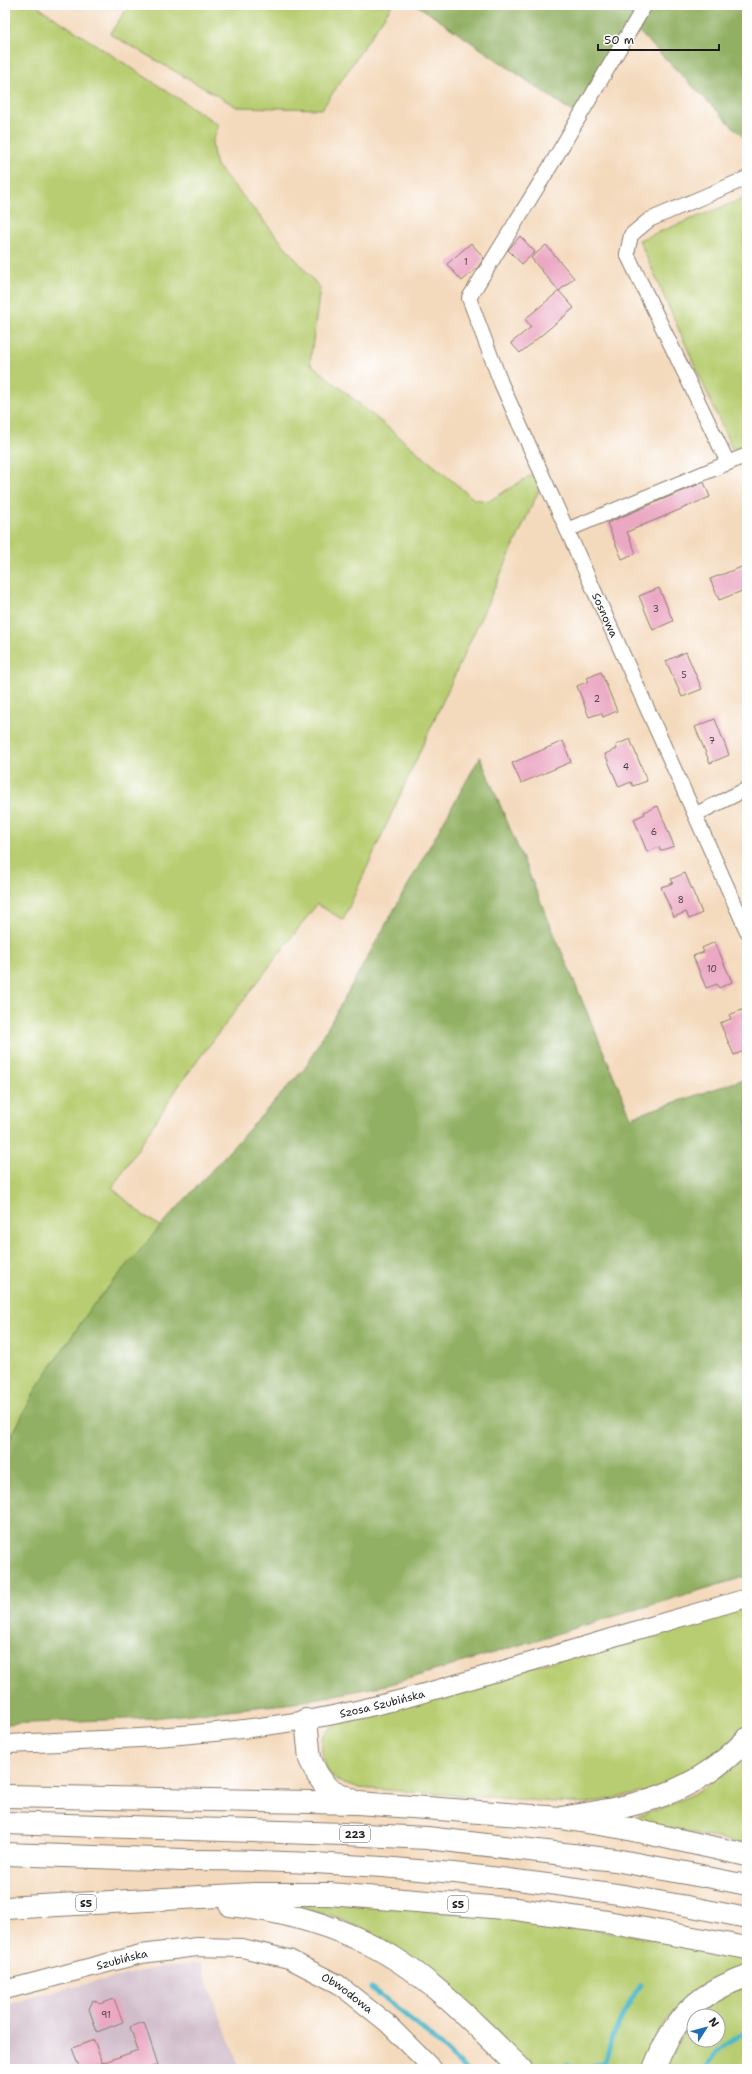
<svg xmlns="http://www.w3.org/2000/svg" width="752" height="2074" font-family="'Shantell Sans',sans-serif">
  <style>
    .industrial { fill: #d1bdcb }
    .green { fill: #b8cd71; stroke: #6a7446 }
    .forest { fill: #92b063; stroke: #576640 }
    .lines { fill: none; stroke-linecap: round; stroke-linejoin: round }
    .stream { stroke: #4db9ca; stroke-width: 5 }
    .building { fill: #eba8c3 }
    .minor-casing { stroke: #887b6c; stroke-width: 16 }
    .tertiary-casing { stroke: #887b6c; stroke-width: 20 }
    .secondary-casing { stroke: #887b6c; stroke-width: 22 }
    .trunk-casing { stroke: #887b6c; stroke-width: 24 }
    .motorway-casing { stroke: #887b6c; stroke-width: 24 }
    .minor { stroke: #fff; stroke-width: 14 }
    .tertiary { stroke: #fff; stroke-width: 18 }
    .secondary { stroke: #fff; stroke-width: 20 }
    .trunk { stroke: #fff; stroke-width: 22 }
    .motorway { stroke: #fff; stroke-width: 22 }
    .labels { text-anchor: middle; stroke-width: 3; stroke-linejoin: round; paint-order: stroke }
    .number-label { font-size: 9px; fill: #503f46 }
    .shield { fill: #fff; stroke: #606060; stroke-width: 1 }
    .shield-label { font-size: 10px; font-weight: bold; fill: #1c1c1c }
    .street-label { font-size: 11px; fill: #1c1c1c; stroke: #fff }
  </style>
  <rect width="100%" height="100%" fill="#fff"/>
  <filter id="ink" filterUnits="userSpaceOnUse"><feTurbulence type="fractalNoise" baseFrequency=".025" numOctaves="2"/><feDisplacementMap in="SourceGraphic" scale="8" xChannelSelector="R" yChannelSelector="G"/><feConvolveMatrix kernelMatrix="1 2 1 2 8 2 1 2 1" color-interpolation-filters="sRGB"/></filter>
  <filter id="wash" filterUnits="userSpaceOnUse"><feTurbulence type="fractalNoise" baseFrequency=".012" numOctaves="4" result="noise"/><feDisplacementMap in="SourceGraphic" scale="16" xChannelSelector="R" yChannelSelector="G"/><feGaussianBlur stdDeviation="0.9" result="paint"/><feColorMatrix in="noise" values="0 0 0 0 0 0 0 0 0 0 0 0 0 0 0 0 0 1.4 0 .05"/><feComposite in="paint" operator="in"/></filter>
  <g filter="url(#wash)">
    <rect width="100%" height="100%" fill="#f4dabd"/>
    <path class="industrial" d="M200,1963L240,2069H5V2006L38,1995L152,1969Z"/>
    <g class="green">
      <path d="M5,5H35L219,125L212,143L215,163L320,288L310,363L474,499L489,501L533,474L540,488L343,920L317,904L182,1081L112,1188L143,1215L207,1257L5,1480Z"/>
      <path d="M129,5H392L322,109L237,107L110,34Z"/>
      <path d="M747,197V444L732,449L639,240Z"/>
      <path d="M747,1607V1723L723,1749L667,1788L585,1804L359,1788C328,1782 320,1767 322,1737L336,1722Z"/>
      <path d="M747,1752V1844L623,1821C673,1806 711,1790 747,1752Z"/>
      <path d="M357,1903L494,1916L630,1935L747,1957V1967C690,1982 662,2015 643,2069H533L451,1988L369,1932L333,1916L283,1904Z"/>
      <path d="M747,1986V2069H663L667,2058L694,2017V2040H718V2016H695L718,1998Z"/>
    </g>
    <g class="forest">
      <path d="M417,5H747V141L634,27L580,117Z"/>
      <path d="M480,757L631,1117L747,1078V1576L391,1684L294,1703L153,1718L5,1724V1448L39,1384L93,1305L158,1229L305,1068Z"/>
    </g>
    <g class="lines">
      <g class="stream">
        <path d="M372,1988L426,2032L465,2069"/>
        <path d="M567,2065L573,2069"/>
        <path d="M585,2069L605,2063C612,2034 624,2011 640,1985"/>
        <path d="M705,2069L717,2052L747,2030"/>
      </g>
    </g>
    <g id="blocks">
      <g class="building">
        <path d="M520,236L535,252L522,264L508,250Z"/>
        <path d="M471,243L484,258L478,267L462,281L447,264Z"/>
        <path d="M546,245L574,278L559,291L531,258Z"/>
        <path d="M559,291L574,308L520,353L511,343L531,327L525,319Z"/>
        <path d="M704,482L710,497L627,532L636,553L622,559L607,523Z"/>
        <path d="M747,565V589L719,600L710,579Z"/>
        <path d="M659,588L673,621L653,630L639,596Z"/>
        <path d="M686,652L702,689L682,697L666,661Z"/>
        <path d="M601,672L617,711L603,717L601,713L589,717L577,686L589,681L587,678Z"/>
        <path d="M715,719L729,755L710,763L695,727Z"/>
        <path d="M630,739L647,781L633,786L631,782L619,787L605,754L617,749L616,745Z"/>
        <path d="M563,741L571,762L521,783L512,763Z"/>
        <path d="M658,806L674,846L660,851L659,847L647,852L634,819L645,814L644,812Z"/>
        <path d="M685,873L702,913L689,919L686,912L674,917L661,887L673,883L671,879Z"/>
        <path d="M715,942L732,982L719,988L717,984L706,988L693,956L704,952L702,948Z"/>
        <path d="M742,1010L747,1020V1050L734,1055L720,1023L731,1019L729,1015Z"/>
        <path d="M114,1999L123,2022L97,2032L89,2009L93,2000L101,2004Z"/>
        <path d="M144,2022L158,2065L145,2069H80L72,2048L94,2040L102,2063L138,2050L130,2027Z"/>
      </g>
    </g>
  </g>
  <g filter="url(#ink)">
    <use href="#blocks" fill-opacity="0" stroke="#887b6c" stroke-width="1"/>
    <g class="lines">
      <g class="minor-casing">
        <g id="minor">
          <path id="s1" d="M645,5L551,165L469,298L501,383L747,931"/>
          <path d="M728,463L627,254L631,235L649,220L747,178"/>
          <path d="M567,530L747,455"/>
          <path d="M696,814L747,789"/>
        </g>
      </g>
      <g class="tertiary-casing">
        <g id="tertiary">
          <path id="s2" d="M5,1744C105,1740 206,1737 306,1720C378,1708 450,1686 520,1665C596,1642 671,1620 747,1598"/>
          <path id="s3" d="M5,1990L141,1954L197,1947L242,1948L289,1959L338,1984L387,2023L433,2069"/>
        </g>
      </g>
      <g class="secondary-casing">
        <g id="secondary">
          <path d="M183,1860C372,1860 562,1879 747,1918"/>
          <path d="M702,1876L747,1885"/>
        </g>
      </g>
      <g class="trunk-casing">
        <g id="trunk">
          <path d="M306,1720L310,1759L317,1774L327,1788L358,1803L561,1818L624,1828L747,1855"/>
          <path d="M230,1905C277,1910 325,1923 369,1944C425,1971 477,2026 521,2069"/>
          <path d="M5,1908L254,1894H329L516,1909L607,1922L747,1948"/>
        </g>
      </g>
      <g class="motorway-casing">
        <g id="motorway">
          <path d="M5,1796L358,1803"/>
          <path d="M561,1818C636,1806 692,1797 747,1739"/>
          <path d="M5,1823L344,1834L427,1838L615,1860L702,1876"/>
          <path d="M5,1854L183,1860"/>
          <path d="M654,2069C673,2019 696,1994 747,1976"/>
        </g>
      </g>
      <use href="#minor" class="minor"/>
      <use href="#tertiary" class="tertiary"/>
      <use href="#secondary" class="secondary"/>
      <use href="#trunk" class="trunk"/>
      <use href="#motorway" class="motorway"/>
    </g>
  </g>
  <g class="labels">
    <g class="number-label">
      <text x="466" y="265">1</text>
      <text x="656" y="612">3</text>
      <text x="684" y="678">5</text>
      <text x="597" y="702">2</text>
      <text x="712" y="744">7</text>
      <text x="626" y="770">4</text>
      <text x="654" y="835">6</text>
      <text x="681" y="903">8</text>
      <text x="712" y="972">10</text>
      <text x="106" y="2018">91</text>
    </g>
    <g class="shield">
      <rect x="340" y="1826" width="30" height="16" rx="3"/>
      <rect x="76" y="1895" width="20" height="16" rx="3"/>
      <rect x="448" y="1896" width="20" height="16" rx="3"/>
    </g>
    <g class="shield-label">
      <text x="355" y="1838">223</text>
      <text x="86" y="1907">S5</text>
      <text x="458" y="1908">S5</text>
    </g>
    <g class="street-label">
      <text dy="4" stroke="none"><textPath href="#s1" startOffset="687">Sosnowa</textPath></text>
      <text dy="4" stroke="none"><textPath href="#s2" startOffset="380">Szosa Szubińska</textPath></text>
      <text dy="4" stroke="none"><textPath href="#s3" startOffset="121">Szubińska</textPath></text>
      <text dy="4" stroke="none"><textPath href="#s3" startOffset="358">Obwodowa</textPath></text>
    </g>
  </g>
  <rect width="752" height="2074" fill="none" stroke="#fff" stroke-width="20"/>
  <g transform="translate(706 2028) rotate(54)"><circle r="19" fill="#ffffff" stroke="#a4a4a4"/>
  <path d="M0-3L7 15L0 10L-7 15Z" fill="#1f6fb2"/>
  <text y="-6" font-size="11" font-weight="bold" text-anchor="middle" fill="#1c1c1c">N</text>
  </g>
  <path d="M598 44v6h121v-6" fill="none" stroke="#1c1c1c" stroke-width="2"/>
  <text x="604" y="44" font-size="12" fill="#1c1c1c" stroke="#ffffff" stroke-width="3" paint-order="stroke">50 m</text>
</svg>
